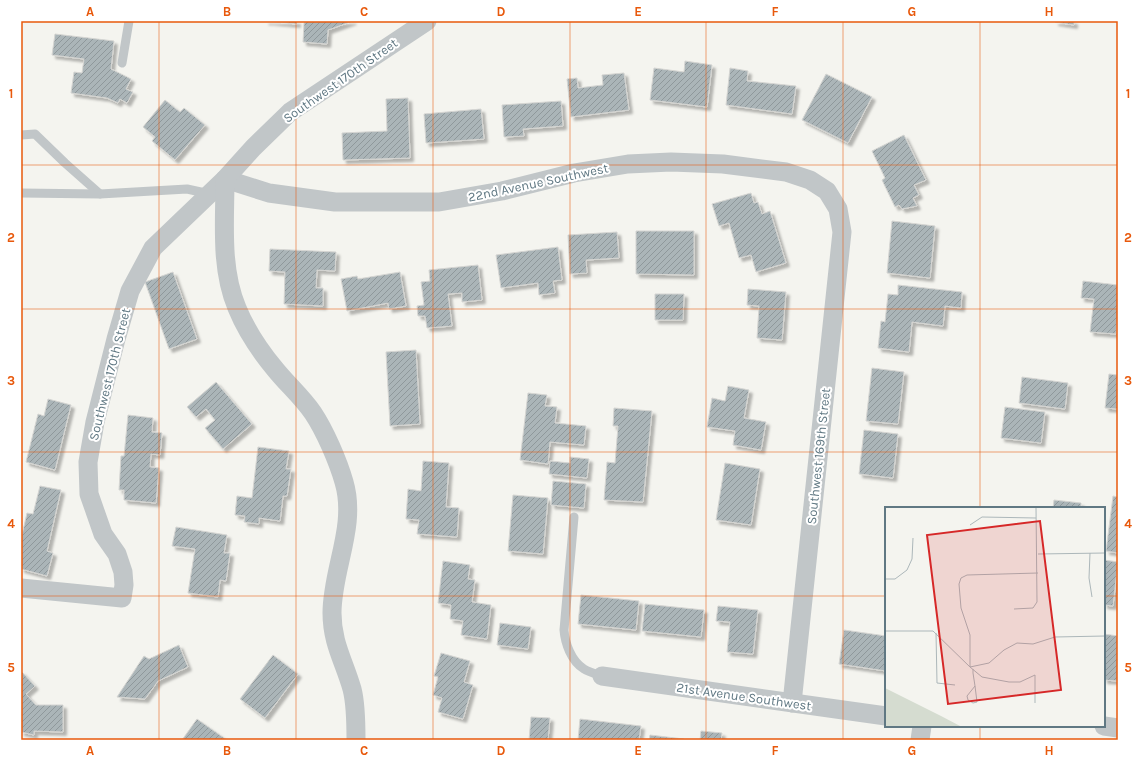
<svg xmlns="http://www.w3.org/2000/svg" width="1139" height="761" font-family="Karla,sans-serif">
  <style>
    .building { fill: url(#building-hatch); stroke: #d5d5d2; filter: url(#shadow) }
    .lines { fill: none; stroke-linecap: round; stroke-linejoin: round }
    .lane { stroke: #c1c6c8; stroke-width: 9 }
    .street { stroke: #c1c6c8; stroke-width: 19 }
    .grid { fill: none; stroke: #e8590c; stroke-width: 1; stroke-opacity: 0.55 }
    .labels { text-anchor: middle; stroke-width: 4; stroke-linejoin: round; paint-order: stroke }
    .street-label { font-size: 13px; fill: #607883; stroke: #fff }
    .inset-road { fill: none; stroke: #acb7ba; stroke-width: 1 }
    .view { fill: #d62828; fill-opacity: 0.15; stroke: #d62828; stroke-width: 2 }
    .inset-edge { fill: none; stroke: #607883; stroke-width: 2 }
    .neatline { fill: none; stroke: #e8590c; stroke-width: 1.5 }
    .grid-label { font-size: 13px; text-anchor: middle; font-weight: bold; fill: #e8590c }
  </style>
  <defs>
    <pattern id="building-hatch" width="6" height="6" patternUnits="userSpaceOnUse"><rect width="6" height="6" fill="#abb5b8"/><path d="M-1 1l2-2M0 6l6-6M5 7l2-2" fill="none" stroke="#8f989b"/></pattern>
    <filter id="shadow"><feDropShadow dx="3.5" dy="3.5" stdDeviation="1" flood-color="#0004"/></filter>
  </defs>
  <rect width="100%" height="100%" fill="#f4f4ef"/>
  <g class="building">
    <path d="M265,21H297V24Z"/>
    <path d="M307,21H353L328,30L327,44L303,42L304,23Z"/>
    <path d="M1055,21H1074V25L1055,22Z"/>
    <path d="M55,34L114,41L111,69L131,79L126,89L133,92L127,103L120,99L118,103L107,98L71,93L74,72L82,73L84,59L52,55Z"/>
    <path d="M685,61L712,65L707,107L650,100L654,68L684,72Z"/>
    <path d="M730,68L748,71L747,81L796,86L792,114L726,105Z"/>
    <path d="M624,73L629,110L571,117L567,79L577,78L578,88L603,85L602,75Z"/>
    <path d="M826,74L872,97L848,143L802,120Z"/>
    <path d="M408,98L410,158L343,160L342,133L387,131L386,99Z"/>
    <path d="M165,100L180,112L184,108L205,125L175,160L152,141L155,137L143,127Z"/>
    <path d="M561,101L563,126L523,129L524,136L504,137L502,105Z"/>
    <path d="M481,109L484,139L426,143L424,114Z"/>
    <path d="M904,135L926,180L914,185L919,195L913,198L917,206L902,209L899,205L895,207L882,180L885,178L872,151Z"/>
    <path d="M751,193L754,203L758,202L762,214L770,211L786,263L756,272L751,255L739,258L729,223L719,226L712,204Z"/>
    <path d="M892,221L935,226L930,278L887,273Z"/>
    <path d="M636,231H694V275L636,274Z"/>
    <path d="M617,232L619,258L586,260L587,273L570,274L568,235Z"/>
    <path d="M558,247L562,280L553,281L555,293L539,295L538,283L501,288L496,255Z"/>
    <path d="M270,249L336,252L335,271L317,270L316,288H323V306L284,304L285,272L269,271Z"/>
    <path d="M478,265L482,300L462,302V293L448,294L452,326L427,328L425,316H418L417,306L424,305L421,282L430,281L429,270Z"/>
    <path d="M173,272L197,339L169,349L145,282Z"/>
    <path d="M400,272L406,306L389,309L388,303L347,311L341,279L357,276L358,279Z"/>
    <path d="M1083,281L1118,285V311L1116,334L1090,332L1094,299L1081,298Z"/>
    <path d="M898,285L962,292L961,308L945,306L943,326L912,322L909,352L878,348L881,321L885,322L888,294L898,295Z"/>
    <path d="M748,289L786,292L782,340L757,338L759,306L747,305Z"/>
    <path d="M655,294H684L683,320H655Z"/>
    <path d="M416,350L420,424L390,426L386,352Z"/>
    <path d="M872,368L904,372L898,424L866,421Z"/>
    <path d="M1109,374L1118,375V409L1105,408Z"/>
    <path d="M1022,377L1068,383L1065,409L1019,403Z"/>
    <path d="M216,382L252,424L223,449L205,428L215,420L206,409L196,417L187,407Z"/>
    <path d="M728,386L749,390L744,418L766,422L761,450L733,445L735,431L707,427L712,398L725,401Z"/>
    <path d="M528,393L547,395L545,406L557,407L555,423L586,426L584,445L550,442L548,464L520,460Z"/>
    <path d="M48,399L71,405L55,470L26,462L38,414L44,416Z"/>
    <path d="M1005,407L1045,412L1041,443L1001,438Z"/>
    <path d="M614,408L652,411L643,502L604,500L607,462L615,463L618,426H613Z"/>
    <path d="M128,415L153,418L152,432L162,433L160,455L151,454L150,467L159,468L156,503L124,500V490H119L121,456H124Z"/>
    <path d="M864,430L898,434L893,478L859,474Z"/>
    <path d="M258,447L289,451L286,469H291L287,496H283L280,521L259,518V524L244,522L245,516L235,515L237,496L252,498Z"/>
    <path d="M570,457L589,459L587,478L549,474L550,461L570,463Z"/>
    <path d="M423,461L449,463L446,507L459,508L457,537L417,534L419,520L406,519L408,489L421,491Z"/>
    <path d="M725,463L760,469L751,525L716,520Z"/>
    <path d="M553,481L586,484L584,508L551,505Z"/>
    <path d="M40,486L61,490L47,551L53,553L47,576L21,569V539L27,513L33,514Z"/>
    <path d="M513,495L548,498L543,554L508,551Z"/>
    <path d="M1113,496L1118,497V553L1106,551Z"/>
    <path d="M1054,500L1081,503V508H1053Z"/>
    <path d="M176,527L227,535L224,553H230L226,581L220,580L218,597L188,593L195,549L172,546Z"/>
    <path d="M1104,560L1118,562L1113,606L1104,605Z"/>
    <path d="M443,561L470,565L468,579L475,580L472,602L491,605L487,639L461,635L463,621L450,619L451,605L438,603Z"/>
    <path d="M581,595L639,601L636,630L578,624Z"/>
    <path d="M645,604L704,610L701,637L642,631Z"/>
    <path d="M718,606L758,610L753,654L727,652L730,622L716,621Z"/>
    <path d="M500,623L531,627L528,649L497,645Z"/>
    <path d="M844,630L886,636V671L839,664Z"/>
    <path d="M1104,634L1118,636V681L1104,680Z"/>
    <path d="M179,645L188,667L158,681L145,699L117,697L144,656L149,659Z"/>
    <path d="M441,653L470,661L464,682L473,685L463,719L438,712L442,698L433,695L438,677L434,676Z"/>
    <path d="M273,655L298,674L265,718L240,699Z"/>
    <path d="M21,671L35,686L26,694L36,705H63V732L34,731V735L21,732Z"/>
    <path d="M531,717L550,718L548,740H529Z"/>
    <path d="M197,719L227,740H182Z"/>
    <path d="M580,719L641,726L639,740H578Z"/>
    <path d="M701,731L722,733L721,740H700Z"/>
    <path d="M650,735L684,739V740H649Z"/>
  </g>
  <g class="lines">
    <g class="lane">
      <path d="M122,63L129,21"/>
      <path d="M21,135L35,134L65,163L100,194"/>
      <path d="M21,193L100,194L187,189L210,194"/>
      <path d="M574,517L564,630C565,643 571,661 584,669C589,672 596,674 602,676"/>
    </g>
    <g class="street">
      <path d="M21,588L122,598L124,585L123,572L117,554L103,534L89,494L88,462L95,422L116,339L130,291L153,248L225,179L269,193L335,202H439L502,191L574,173L628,164L671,162L723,164L786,172L810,180L827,191L838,209L842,232L792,703"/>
      <path d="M602,676L886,716"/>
      <path d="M1104,726L1118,728"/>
      <path d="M356,740C356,725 356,704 352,689C344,661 332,643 332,613C332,569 357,526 344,482C338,461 325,431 313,413C302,397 287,384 275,369C260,351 246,330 237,308C220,268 225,221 225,179L253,148L290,112L427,21"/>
      <path d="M920,740L922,726"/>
    </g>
  </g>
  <path class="grid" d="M159,21V740M296,21V740M433,21V740M570,21V740M706,21V740M843,21V740M980,21V508M21,165H1118M21,309H1118M21,452H1118M21,596H886M1104,596H1118M980,726V740"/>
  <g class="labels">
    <g class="street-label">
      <text transform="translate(340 80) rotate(-35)" y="5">Southwest 170th Street</text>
      <text transform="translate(538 182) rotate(-12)" y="5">22nd Avenue Southwest</text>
      <text transform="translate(109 374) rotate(-76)" y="5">Southwest 170th Street</text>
      <text transform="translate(818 456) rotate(-84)" y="5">Southwest 169th Street</text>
      <text transform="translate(744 696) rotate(8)" y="5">21st Avenue Southwest</text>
    </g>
  </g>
  <g transform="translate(885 507)">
    <rect width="220" height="220" fill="#f4f4ef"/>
    <path d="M0,181L56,209L77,220H0Z" fill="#d5dcd0"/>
    <path class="inset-road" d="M85,18L97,10L151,11M205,46L204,71L207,90M153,47L220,46M0,72H10L22,63L27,52L28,31M129,102L148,101L152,95L151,0M0,124H48L85,160L104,156L119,143L132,136L148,137L170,130L220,129M51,126L52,176L70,178M88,162V166L90,179L92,195L88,196L83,193L82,189L90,179M150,196V168L135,175H124L97,170L85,160V128L76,101L74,77L76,71L82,68L153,66"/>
    <path class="view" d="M155,14L176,183L63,197L42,28Z"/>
    <rect width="220" height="220" class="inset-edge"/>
  </g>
  <rect width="1139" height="761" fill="none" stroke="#ffffff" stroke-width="44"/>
  <rect x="22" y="22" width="1095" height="717" class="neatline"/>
  <g class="grid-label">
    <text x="90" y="16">A</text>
    <text x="227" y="16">B</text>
    <text x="364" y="16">C</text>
    <text x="501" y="16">D</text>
    <text x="638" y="16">E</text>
    <text x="775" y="16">F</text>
    <text x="912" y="16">G</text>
    <text x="1049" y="16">H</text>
    <text x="11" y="98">1</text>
    <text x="1128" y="98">1</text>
    <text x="11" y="242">2</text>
    <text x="1128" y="242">2</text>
    <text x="11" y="385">3</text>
    <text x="1128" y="385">3</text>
    <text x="11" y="528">4</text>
    <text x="1128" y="528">4</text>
    <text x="11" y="672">5</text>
    <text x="1128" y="672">5</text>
    <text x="90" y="755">A</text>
    <text x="227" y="755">B</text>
    <text x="364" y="755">C</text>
    <text x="501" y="755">D</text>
    <text x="638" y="755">E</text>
    <text x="775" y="755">F</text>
    <text x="912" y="755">G</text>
    <text x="1049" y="755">H</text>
  </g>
</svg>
